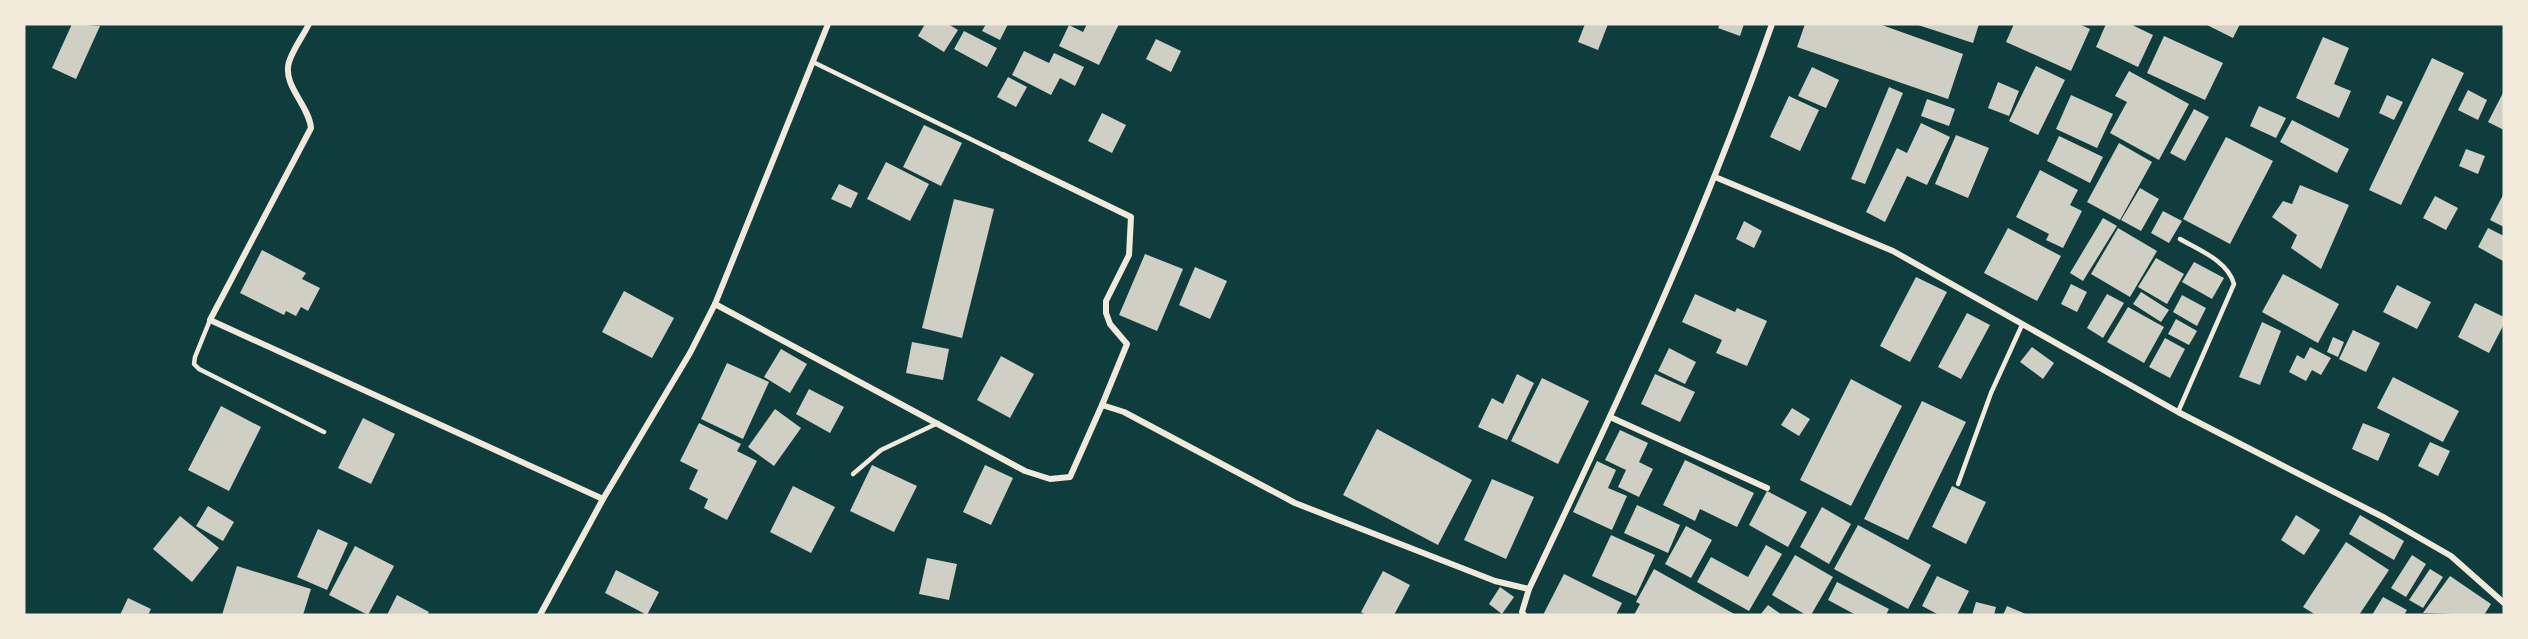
<svg xmlns="http://www.w3.org/2000/svg" width="2528" height="639" font-family="'Source Sans 3',sans-serif">
  <style>
    .building { fill: #cfcfc3 }
    .lines { fill: none; stroke-linecap: round; stroke-linejoin: round }
    .service { stroke: #f1e9da; stroke-width: 4.5 }
    .minor { stroke: #f1e9da; stroke-width: 6 }
  </style>
  <rect width="100%" height="100%" fill="#0f3d3e"/>
  <g class="building">
    <path d="M72,24L100,26L76,79L52,68Z"/>
    <path d="M925,24H948L958,30L944,52L918,36Z"/>
    <path d="M986,24H1008L1000,40L982,31Z"/>
    <path d="M1087,24H1119L1099,65L1059,46L1069,25L1083,32Z"/>
    <path d="M1585,24H1608L1598,50L1578,42Z"/>
    <path d="M1720,24H1744L1740,36L1718,28Z"/>
    <path d="M1805,24H1879L1963,54L1948,99L1797,47Z"/>
    <path d="M1915,24H1979L1973,43Z"/>
    <path d="M2014,24H2079L2090,29L2071,71L2006,42Z"/>
    <path d="M2106,24H2130L2153,35L2138,67L2096,47Z"/>
    <path d="M2205,24H2240L2233,38Z"/>
    <path d="M964,31L997,48L987,67L954,49Z"/>
    <path d="M2164,36L2223,63L2205,100L2147,73Z"/>
    <path d="M2323,37L2349,48L2334,84L2351,91L2339,118L2296,98Z"/>
    <path d="M1156,39L1181,51L1171,72L1146,59Z"/>
    <path d="M1024,51L1049,63L1054,53L1084,67L1075,86L1060,78L1051,95L1012,75Z"/>
    <path d="M2432,58L2464,73L2401,205L2369,190Z"/>
    <path d="M2036,66L2065,80L2038,135L2009,121Z"/>
    <path d="M1812,67L1839,80L1826,108L1798,96Z"/>
    <path d="M2129,71L2189,104L2159,160L2110,133L2127,102L2115,96Z"/>
    <path d="M1008,77L1027,87L1016,107L997,97Z"/>
    <path d="M1998,82L2019,91L2009,116L1988,108Z"/>
    <path d="M1889,87L1903,93L1865,184L1851,179Z"/>
    <path d="M2468,90L2487,100L2478,120L2458,110Z"/>
    <path d="M2504,91V130L2488,122Z"/>
    <path d="M2071,95L2113,114L2097,148L2056,129Z"/>
    <path d="M2387,95L2403,102L2394,120L2379,113Z"/>
    <path d="M1789,96L1819,110L1800,151L1770,137Z"/>
    <path d="M1927,99L1955,109L1949,126L1921,116Z"/>
    <path d="M2259,106L2286,118L2276,138L2250,126Z"/>
    <path d="M2194,109L2209,117L2185,161L2170,153Z"/>
    <path d="M1102,113L1126,125L1112,153L1088,141Z"/>
    <path d="M2292,120L2349,149L2337,173L2280,142Z"/>
    <path d="M1921,123L1950,137L1927,185L1907,176L1885,222L1866,212L1897,148L1907,153Z"/>
    <path d="M924,125L962,143L941,186L903,167Z"/>
    <path d="M1956,135L1989,148L1968,198L1935,184Z"/>
    <path d="M2059,136L2103,157L2090,183L2047,161Z"/>
    <path d="M2226,137L2273,161L2230,244L2183,219Z"/>
    <path d="M2119,143L2152,162L2120,220L2087,202Z"/>
    <path d="M2466,149L2485,156L2478,174L2459,166Z"/>
    <path d="M886,162L929,184L910,221L867,199Z"/>
    <path d="M2040,170L2078,190L2070,205L2082,211L2063,248L2046,240L2049,234L2016,217Z"/>
    <path d="M839,184L858,193L851,208L831,199Z"/>
    <path d="M2300,185L2349,205L2321,269L2291,248L2297,235L2272,217L2283,201L2292,204Z"/>
    <path d="M2140,188L2159,199L2141,231L2121,220Z"/>
    <path d="M2504,193V227L2490,220Z"/>
    <path d="M2435,196L2458,208L2446,230L2423,218Z"/>
    <path d="M954,199L994,209L962,338L922,328Z"/>
    <path d="M2163,211L2182,221L2169,243L2151,233Z"/>
    <path d="M2103,218L2117,226L2083,281L2070,273Z"/>
    <path d="M1744,221L1762,231L1754,248L1736,239Z"/>
    <path d="M2008,228L2061,256L2037,301L1984,273Z"/>
    <path d="M2118,228L2157,251L2130,297L2091,274Z"/>
    <path d="M2488,228L2504,236L2503,261L2478,247Z"/>
    <path d="M262,250L306,273L302,279L320,288L308,311L301,307L296,316L286,311L284,315L240,293Z"/>
    <path d="M1145,254L1183,269L1157,331L1119,315Z"/>
    <path d="M2156,258L2184,274L2167,304L2138,287Z"/>
    <path d="M2194,262L2224,278L2212,299L2182,282Z"/>
    <path d="M1195,267L1227,281L1210,319L1179,305Z"/>
    <path d="M2283,274L2339,304L2318,343L2262,312Z"/>
    <path d="M1916,277L1947,292L1910,362L1880,346Z"/>
    <path d="M2071,284L2087,292L2077,312L2061,304Z"/>
    <path d="M2397,285L2431,302L2417,329L2383,312Z"/>
    <path d="M624,291L674,318L652,358L602,332Z"/>
    <path d="M2141,292L2169,310L2161,322L2133,304Z"/>
    <path d="M1695,294L1735,312L1737,308L1767,321L1747,366L1716,353L1722,340L1682,322Z"/>
    <path d="M2107,294L2124,303L2103,338L2087,328Z"/>
    <path d="M2182,295L2206,308L2197,326L2173,312Z"/>
    <path d="M2475,303L2504,317V324L2489,353L2458,337Z"/>
    <path d="M2128,307L2164,327L2144,363L2107,342Z"/>
    <path d="M1967,313L1990,325L1961,379L1938,367Z"/>
    <path d="M2176,319L2197,331L2189,345L2168,334Z"/>
    <path d="M2262,322L2281,331L2260,385L2239,377Z"/>
    <path d="M2353,330L2380,343L2366,372L2339,359Z"/>
    <path d="M2333,337L2344,342L2338,357L2327,352Z"/>
    <path d="M2165,338L2185,349L2170,378L2149,367Z"/>
    <path d="M912,342L949,349L943,380L906,373Z"/>
    <path d="M2032,347L2054,363L2043,379L2020,362Z"/>
    <path d="M2310,347L2331,358L2321,375L2312,370L2306,381L2289,372L2297,355L2304,359Z"/>
    <path d="M1669,348L1696,362L1685,384L1658,371Z"/>
    <path d="M781,349L807,364L790,393L764,377Z"/>
    <path d="M1001,356L1034,374L1010,418L977,400Z"/>
    <path d="M727,363L769,382L743,439L701,419Z"/>
    <path d="M1517,374L1534,383L1507,440L1478,427L1492,398L1503,404Z"/>
    <path d="M1655,374L1695,392L1680,422L1641,404Z"/>
    <path d="M2393,377L2459,411L2443,442L2377,408Z"/>
    <path d="M1542,378L1589,401L1558,464L1511,441Z"/>
    <path d="M1851,379L1902,406L1851,506L1800,480Z"/>
    <path d="M809,389L844,407L830,433L796,414Z"/>
    <path d="M1922,401L1966,422L1908,540L1864,519Z"/>
    <path d="M221,406L261,427L229,491L188,470Z"/>
    <path d="M1792,408L1810,419L1799,436L1781,425Z"/>
    <path d="M775,409L801,428L774,466L748,447Z"/>
    <path d="M363,418L395,434L371,484L338,468Z"/>
    <path d="M699,423L741,444L737,451L757,461L727,520L704,508L708,499L689,489L698,470L680,461Z"/>
    <path d="M2363,423L2390,434L2378,461L2352,449Z"/>
    <path d="M1377,429L1472,480L1438,545L1343,495Z"/>
    <path d="M1620,430L1648,443L1639,462L1653,469L1639,497L1618,487L1626,470L1605,460Z"/>
    <path d="M2430,442L2450,451L2438,476L2418,466Z"/>
    <path d="M1685,460L1754,493L1737,527L1700,509L1695,521L1663,505Z"/>
    <path d="M1597,461L1616,470L1608,488L1627,496L1612,530L1573,512Z"/>
    <path d="M872,465L917,486L894,532L850,511Z"/>
    <path d="M985,465L1013,478L991,525L963,512Z"/>
    <path d="M1492,479L1534,497L1506,559L1464,540Z"/>
    <path d="M793,486L835,507L811,553L770,532Z"/>
    <path d="M1952,486L1986,502L1966,544L1932,527Z"/>
    <path d="M1767,491L1807,512L1788,547L1749,525Z"/>
    <path d="M1637,505L1680,525L1668,553L1624,533Z"/>
    <path d="M208,506L234,522L223,541L196,526Z"/>
    <path d="M1822,507L1851,524L1829,564L1800,547Z"/>
    <path d="M2296,515L2320,530L2304,555L2281,540Z"/>
    <path d="M2360,515L2404,541L2394,560L2349,534Z"/>
    <path d="M180,516L219,548L192,582L153,549Z"/>
    <path d="M1858,525L1931,565L1908,609L1834,569Z"/>
    <path d="M1686,526L1712,540L1691,578L1665,564Z"/>
    <path d="M318,529L348,543L327,590L297,577Z"/>
    <path d="M1611,535L1655,555L1636,596L1592,576Z"/>
    <path d="M2346,542L2389,570L2359,615H2316L2303,607Z"/>
    <path d="M1766,545L1782,554L1749,611L1697,582L1711,557L1748,577Z"/>
    <path d="M355,546L394,566L368,615L329,595Z"/>
    <path d="M1795,555L1833,577L1811,615H1806L1772,595Z"/>
    <path d="M2412,555L2426,564L2406,597L2391,588Z"/>
    <path d="M927,558L957,564L949,600L919,594Z"/>
    <path d="M237,566L311,589L303,615H222Z"/>
    <path d="M1654,569L1736,615H1634L1640,604L1636,602Z"/>
    <path d="M2430,569L2443,577L2423,608L2409,600Z"/>
    <path d="M616,570L659,592L647,615L605,593Z"/>
    <path d="M1383,571L1410,585L1394,615H1366L1361,612Z"/>
    <path d="M1564,574L1622,603L1616,615H1543Z"/>
    <path d="M1937,576L1969,591L1957,615H1939L1922,606Z"/>
    <path d="M2450,576L2491,604L2484,615L2423,613Z"/>
    <path d="M1837,582L1889,609L1886,615H1856L1828,600Z"/>
    <path d="M1500,587L1514,597L1502,614L1489,604Z"/>
    <path d="M397,595L429,612L427,615H387Z"/>
    <path d="M2383,597L2407,610L2404,615H2372Z"/>
    <path d="M128,598L151,609L148,615H120Z"/>
    <path d="M1976,602L1996,607L1994,615H1972Z"/>
    <path d="M1768,605L1782,615H1760Z"/>
    <path d="M2007,606L2028,615H2003Z"/>
  </g>
  <g class="lines">
    <g class="service">
      <path d="M813,62L1003,155"/>
      <path d="M210,320L195,357L194,364L199,369L324,432"/>
      <path d="M2178,412L2234,284C2228,261 2199,250 2180,239"/>
      <path d="M853,474L881,450L938,423"/>
      <path d="M1958,484L1991,393L2022,325"/>
    </g>
    <g class="minor">
      <path d="M309,24C303,36 293,49 289,62C282,85 309,105 311,128L210,320L603,499"/>
      <path d="M1003,155L1131,217L1129,255L1106,301V313L1110,324L1127,344L1102,405"/>
      <path d="M1715,177L1893,251L2178,412L2385,518L2451,556L2504,603"/>
      <path d="M715,304L1025,471L1050,479L1070,477L1102,405L1124,412L1295,503L1495,581L1529,589"/>
      <path d="M1610,417L1767,488"/>
      <path d="M540,615L603,499L690,353L715,304L828,24"/>
      <path d="M1524,615L1522,612L1529,589C1617,404 1704,218 1772,24"/>
    </g>
  </g>
  <rect width="2528" height="639" fill="none" stroke="#f1e9da" stroke-width="51"/>
</svg>
